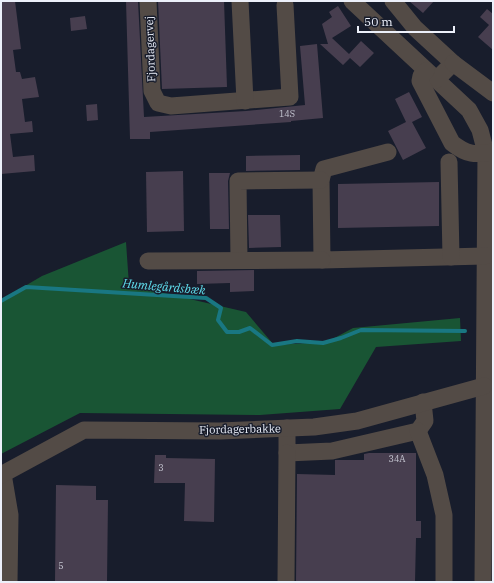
<svg xmlns="http://www.w3.org/2000/svg" width="494" height="583" font-family="'IBM Plex Serif',serif">
  <style>
    .forest { fill: #195534 }
    .lines { fill: none; stroke-linecap: round; stroke-linejoin: round }
    .stream { stroke: #197782; stroke-width: 4 }
    .building { fill: #473e4f }
    .minor { stroke: #534b46; stroke-width: 17 }
    .labels { text-anchor: middle; stroke-width: 3; stroke-linejoin: round; paint-order: stroke }
    .number-label { font-size: 9px; fill: #c3c4cf }
    .street-label { font-size: 11px; fill: #ecf0fa; stroke: #181d2c }
    .water-label { font-size: 12px; font-style: italic; fill: #60deee; stroke: #181d2c }
  </style>
  <rect width="100%" height="100%" fill="#181d2c"/>
  <path class="forest" d="M126,242L129,285L246,312L274,345L327,342L353,328L460,318L461,341L376,347L340,409L260,415L80,413L1,454V300L42,276Z"/>
  <g class="lines">
    <path class="stream" d="M1,301L26,287L206,298L221,308L218,320L227,332H239L250,328L272,345L297,341L323,343L341,338L361,330L465,331"/>
  </g>
  <g class="building">
    <path d="M1,1H15L21,49L13,50L16,72H20L22,79L35,77L39,97L22,99L25,122L32,121L33,132L10,134L13,157L34,155L35,171L1,174Z"/>
    <path d="M126,1H138L144,117L246,111L305,105L300,46L317,44L323,118L291,121V122L150,132V139H130Z"/>
    <path d="M158,1H224L227,87L162,89Z"/>
    <path d="M409,1H434L423,13Z"/>
    <path d="M338,6L351,26L332,38L349,54L361,41L374,53L360,67L350,58L343,65L320,44H328L322,24L332,17L329,12Z"/>
    <path d="M487,9L493,14V50L478,37L489,25L480,17Z"/>
    <path d="M85,16L87,29L71,31L70,18Z"/>
    <path d="M409,92L422,117L412,122L426,148L403,160L388,131L406,122L395,99Z"/>
    <path d="M97,104L98,120L87,121L86,105Z"/>
    <path d="M300,155V170L246,171V156Z"/>
    <path d="M183,171L184,231L147,232L146,172Z"/>
    <path d="M209,173H230L228,181L229,229H210Z"/>
    <path d="M439,182V226L338,228V184Z"/>
    <path d="M248,215H280L281,247L249,248Z"/>
    <path d="M254,270V291L230,292V283L197,284V271Z"/>
    <path d="M369,453H416V521H421V538H416L415,582H296L297,474L335,475V460H364V454Z"/>
    <path d="M155,455H166V458L215,459L214,522L184,521L185,483H154Z"/>
    <path d="M56,485L96,486V500H108L107,582H55Z"/>
  </g>
  <g class="lines">
    <g class="minor">
      <path d="M148,1L152,91L158,103L171,106L290,97L285,5"/>
      <path d="M240,1L245,101"/>
      <path d="M352,1L469,110L480,130L486,153L483,582"/>
      <path d="M393,1L415,28L453,63L436,80"/>
      <path d="M453,63L493,93"/>
      <path d="M426,71L421,76L420,81L452,143C467,155 475,155 493,152"/>
      <path d="M388,152L324,169L321,180L322,260L485,256"/>
      <path d="M449,162L451,257"/>
      <path d="M239,260L238,181L321,180"/>
      <path d="M148,261L322,260"/>
      <path d="M287,428V453L332,451L418,431L425,421L423,402"/>
      <path d="M418,431L435,475L444,515V582"/>
      <path d="M3,474L10,515L9,582"/>
      <path d="M1,475L84,430L220,431L314,427L357,421L484,386"/>
      <path d="M286,582L287,453"/>
    </g>
  </g>
  <g class="labels">
    <g class="number-label">
      <text x="287" y="117">14S</text>
      <text x="397" y="462">34A</text>
      <text x="161" y="471">3</text>
      <text x="61" y="569">5</text>
    </g>
    <g class="street-label">
      <text transform="translate(150 49) rotate(-92)" y="4">Fjordagervej</text>
      <text transform="translate(240 429) rotate(-1)" y="4">Fjordagerbakke</text>
    </g>
    <g class="water-label">
      <text transform="translate(164 287) rotate(5)" y="4">Humlegårdsbæk</text>
    </g>
  </g>
  <rect width="494" height="583" fill="none" stroke="#ecf0fa" stroke-width="4"/>
  <path d="M358 26v6h96v-6" fill="none" stroke="#ecf0fa" stroke-width="2"/>
  <text x="364" y="26" font-size="12" fill="#ecf0fa" stroke="#181d2c" stroke-width="3" paint-order="stroke">50 m</text>
</svg>
